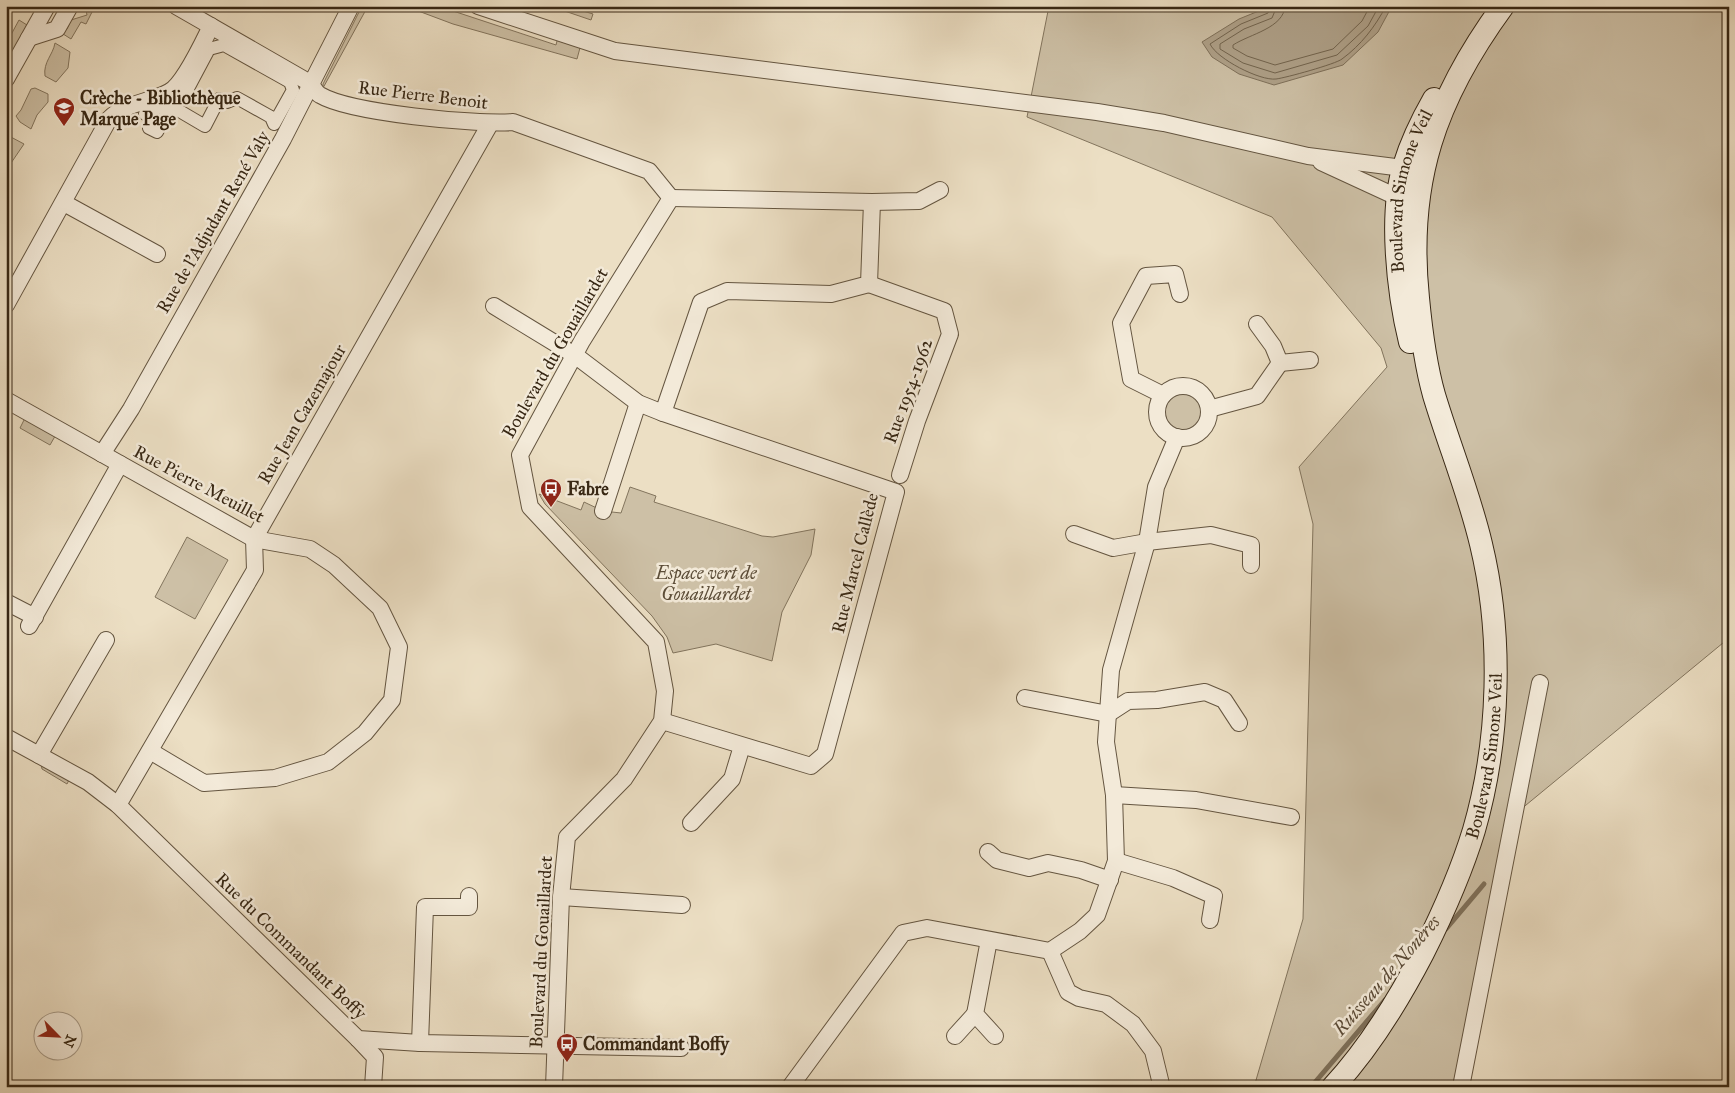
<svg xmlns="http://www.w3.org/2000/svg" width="1735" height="1093" font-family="'IM FELL Great Primer',serif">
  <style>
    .green { fill: #cdc0a6; stroke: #82745d }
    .water { fill: #aea088; stroke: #7e705a }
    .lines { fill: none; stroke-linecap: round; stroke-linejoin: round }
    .shore { stroke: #72644e; stroke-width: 1 }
    .stream { stroke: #7e705a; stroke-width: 5 }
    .pedestrian-casing { stroke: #645540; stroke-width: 14 }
    .minor-casing { stroke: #645540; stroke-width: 18 }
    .secondary-casing { stroke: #372714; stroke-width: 24 }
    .pedestrian { stroke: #f3ead9; stroke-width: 12 }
    .minor { stroke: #f3ead9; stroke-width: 16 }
    .secondary { stroke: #f3ead9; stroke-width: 22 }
    .labels { text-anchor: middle; stroke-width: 5; stroke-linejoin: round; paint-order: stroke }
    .street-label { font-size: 18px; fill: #372714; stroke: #f3ead9 }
    .poi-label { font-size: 18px; font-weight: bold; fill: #372714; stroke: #f3ead9; text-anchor: start }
    .park-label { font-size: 18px; font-style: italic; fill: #5c4d38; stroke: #f3ead9 }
    .water-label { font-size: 19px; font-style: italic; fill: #5b4b37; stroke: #f3ead9 }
  </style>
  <rect width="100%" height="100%" fill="#ecdfc4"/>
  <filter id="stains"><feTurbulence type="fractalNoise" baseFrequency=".004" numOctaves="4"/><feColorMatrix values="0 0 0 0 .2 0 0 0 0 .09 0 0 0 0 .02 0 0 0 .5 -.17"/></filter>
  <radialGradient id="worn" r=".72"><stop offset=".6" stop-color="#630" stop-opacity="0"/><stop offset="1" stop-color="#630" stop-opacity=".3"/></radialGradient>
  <g class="green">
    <path d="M92,6H95L86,24L81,22L71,39L60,32L67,29L71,20L87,15L86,10Z"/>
    <path d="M362,6H368L323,88V84Z"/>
    <path d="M405,6H438L556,45L558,37L581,44L577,59L453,24Z"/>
    <path d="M550,6H567L593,14L591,20Z"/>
    <path d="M1049,6H1729V638L1520,810L1458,1087H1254L1303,919L1313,524L1299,467L1387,367L1381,348L1272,217L1027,117Z"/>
    <path d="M19,20L27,25L12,53L6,50V44Z"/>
    <path d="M55,43L70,52L68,68L56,82L45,76C43,62 53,55 55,43Z"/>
    <path d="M35,88L48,94V102L37,115L31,129L20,122L16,116L21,110L31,89Z"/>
    <path d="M9,136L24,144L9,166L8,175L6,143Z"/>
    <circle cx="1183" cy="412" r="19"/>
    <path d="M27,414L58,431L50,445L20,428Z"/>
    <path d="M630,487L656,496L654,502L762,536L773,537L815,529L811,555L782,612L772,661L716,644L673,653L667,637L652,616L545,504L539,494L581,510L584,502L603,511L621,513Z"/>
    <path d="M187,537L228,560L195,619L155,597Z"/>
    <path d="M40,760L70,778L67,784L42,769Z"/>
  </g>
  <path class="water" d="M1271,6H1392L1378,32L1343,65L1274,85L1239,74L1212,57L1202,42L1239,19Z"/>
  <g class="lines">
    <g class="shore">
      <path d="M1271,6L1268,13L1241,24L1210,44C1217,59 1260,81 1276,79C1285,78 1336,64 1342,59C1361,45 1375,27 1386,6"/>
      <path d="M1277,6L1272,18L1244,29L1220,44V49L1243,63L1275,73L1337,55L1368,26L1379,6"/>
      <path d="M1285,6C1284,28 1250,34 1233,45V48L1247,56L1275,65L1333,49L1362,21L1370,6"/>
    </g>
    <g class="stream">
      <path d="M1446,929L1484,884"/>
      <path d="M1311,1087L1385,1000"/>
    </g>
    <g class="pedestrian-casing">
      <path id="pedestrian" d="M224,45L290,82L293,90L274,124L271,117L237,98L227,102L219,99L205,126L171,106L157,132L149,128L154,119L145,114L184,96L209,49Z"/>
    </g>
    <g class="minor-casing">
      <g id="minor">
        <path d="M176,6L310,83C313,87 316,93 320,95C350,113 477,125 513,122L649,171L671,198"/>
        <path d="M478,6L615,51L1097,112L1164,123L1308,156L1403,168"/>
        <path d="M29,38L57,29L70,6"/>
        <path d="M6,79L47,6"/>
        <path d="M1321,162L1399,198"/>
        <path d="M671,198L872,202L919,201L940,190"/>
        <path d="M64,203L157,254"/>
        <path d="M869,284L944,311L950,334L917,421L900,475"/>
        <path d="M6,305L109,119C126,102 149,103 169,92C184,84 203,42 211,26"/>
        <path d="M494,306L576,356L638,403L663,413L896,492L825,754L811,766L662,721"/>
        <path d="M1280,363L1310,360"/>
        <circle cx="1183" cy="412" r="26"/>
        <path d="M1163,395L1131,379L1121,323L1146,276L1175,274L1180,294"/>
        <path d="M6,400L254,539L310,549L334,565L380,608L399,647L392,700L365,733L328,762L275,778L204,783L150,751"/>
        <path d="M1209,409L1257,396L1280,363L1273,346L1257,324"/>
        <path d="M663,413L701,302L727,291L831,294L869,284L872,202"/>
        <path d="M102,454L131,409L283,139L351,6"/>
        <path d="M603,511L638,403"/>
        <path d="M1074,534L1113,548L1147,542L1211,535L1251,545V565"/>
        <path d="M6,602L35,617"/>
        <path d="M29,626L120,464"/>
        <path d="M1025,698L1108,714L1128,701L1157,700L1205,692L1224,700L1239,723"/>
        <path d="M6,737L88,782L118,805L358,1039L420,1043L681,1048"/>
        <path d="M39,755L106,640"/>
        <path d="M1114,795L1196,800L1291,817"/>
        <path d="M118,805L255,570L254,539L490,124"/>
        <path d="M691,823L732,779L742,746"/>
        <path d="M988,852L997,860L1029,868L1048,863L1081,870L1110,880"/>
        <path d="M1116,861L1173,878L1214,896L1210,920"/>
        <path d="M561,897L682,905"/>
        <path d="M989,940L975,1014L995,1036"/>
        <path d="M1050,951L1068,992L1079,998L1106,1004L1133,1024L1153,1051L1161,1084"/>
        <path d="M955,1036L975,1014"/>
        <path d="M358,1039L375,1057L373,1087"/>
        <path d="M420,1043L425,907H469V896"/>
        <path d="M554,1087L561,897L567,837L624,779L662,721L665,691L656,642L530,507L520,455L582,341L671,198"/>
        <path d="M790,1087L903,933L927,928L1050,951L1080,931L1097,915L1116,861L1114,795L1106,742L1111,670L1147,542L1156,487L1177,437"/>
        <path d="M1461,1087L1540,683"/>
      </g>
    </g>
    <g class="secondary-casing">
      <g id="secondary">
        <path id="s1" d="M1410,342C1398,293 1389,214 1404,166C1411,143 1422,120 1434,99"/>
        <path id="s2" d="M1333,1087C1370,1047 1398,1001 1423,953C1443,913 1461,873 1474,830C1500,740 1503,635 1481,544C1469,493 1449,445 1434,395C1425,363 1421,330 1418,298C1406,182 1435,99 1503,6"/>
      </g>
    </g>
    <use href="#pedestrian" class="pedestrian"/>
    <use href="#minor" class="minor"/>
    <use href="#secondary" class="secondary"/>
  </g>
  <defs>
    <g id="school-pin" transform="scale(1.125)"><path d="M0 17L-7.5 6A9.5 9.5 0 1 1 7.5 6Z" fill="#8f2418" stroke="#f3ead9"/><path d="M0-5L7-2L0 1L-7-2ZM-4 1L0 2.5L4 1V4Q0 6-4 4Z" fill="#fff"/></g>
    <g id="bus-pin" transform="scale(1.125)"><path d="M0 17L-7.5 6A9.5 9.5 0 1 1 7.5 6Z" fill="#8f2418" stroke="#f3ead9"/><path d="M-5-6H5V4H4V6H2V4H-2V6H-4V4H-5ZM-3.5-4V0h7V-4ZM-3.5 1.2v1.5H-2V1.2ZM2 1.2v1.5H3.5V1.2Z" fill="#fff"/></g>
  </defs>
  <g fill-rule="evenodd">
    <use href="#school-pin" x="64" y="108"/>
    <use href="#bus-pin" x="551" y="489"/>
    <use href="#bus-pin" x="567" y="1044"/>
  </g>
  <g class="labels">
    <g class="street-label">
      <text transform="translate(423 95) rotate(7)" y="6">Rue Pierre Benoit</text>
      <text dy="6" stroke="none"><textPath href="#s1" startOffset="154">Boulevard Simone Veil</textPath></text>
      <text transform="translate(213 222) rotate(-60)" y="6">Rue de l'Adjudant René Valy</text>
      <text transform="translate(555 353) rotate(-60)" y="6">Boulevard du Gouaillardet</text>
      <text transform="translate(908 391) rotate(-70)" y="6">Rue 1954-1962</text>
      <text transform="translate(302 414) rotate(-60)" y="6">Rue Jean Cazemajour</text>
      <text transform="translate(199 484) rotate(28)" y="6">Rue Pierre Meuillet</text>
      <text transform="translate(855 563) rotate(-76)" y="6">Rue Marcel Callède</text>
      <text dy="6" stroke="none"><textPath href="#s2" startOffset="370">Boulevard Simone Veil</textPath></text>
      <text transform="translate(291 946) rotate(44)" y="6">Rue du Commandant Boffy</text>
      <text transform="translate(541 952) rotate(-87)" y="6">Boulevard du Gouaillardet</text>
    </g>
    <g class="poi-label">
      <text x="80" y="104">Crèche - Bibliothèque<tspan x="80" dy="21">Marque Page</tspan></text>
      <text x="567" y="495">Fabre</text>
      <text x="583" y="1050">Commandant Boffy</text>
    </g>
    <g class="park-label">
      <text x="706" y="579">Espace vert de<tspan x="706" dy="21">Gouaillardet</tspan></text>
    </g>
    <g class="water-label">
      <text transform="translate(1386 975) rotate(-49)" y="7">Ruisseau de Nonères</text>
    </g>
  </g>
  <rect width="1735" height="1093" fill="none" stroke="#ecdfc4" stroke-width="25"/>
  <rect x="8" y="8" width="1720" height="1078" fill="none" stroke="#372714" stroke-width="2.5"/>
  <rect x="12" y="12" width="1710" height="1068" fill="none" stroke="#372714"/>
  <g transform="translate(58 1036) rotate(114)"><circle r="24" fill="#f3ead9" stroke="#a89c8a"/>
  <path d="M0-4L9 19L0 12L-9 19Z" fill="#8f2418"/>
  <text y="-8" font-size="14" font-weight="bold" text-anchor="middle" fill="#372714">N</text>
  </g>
  <rect width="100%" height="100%" filter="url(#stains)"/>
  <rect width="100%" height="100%" fill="url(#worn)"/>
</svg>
